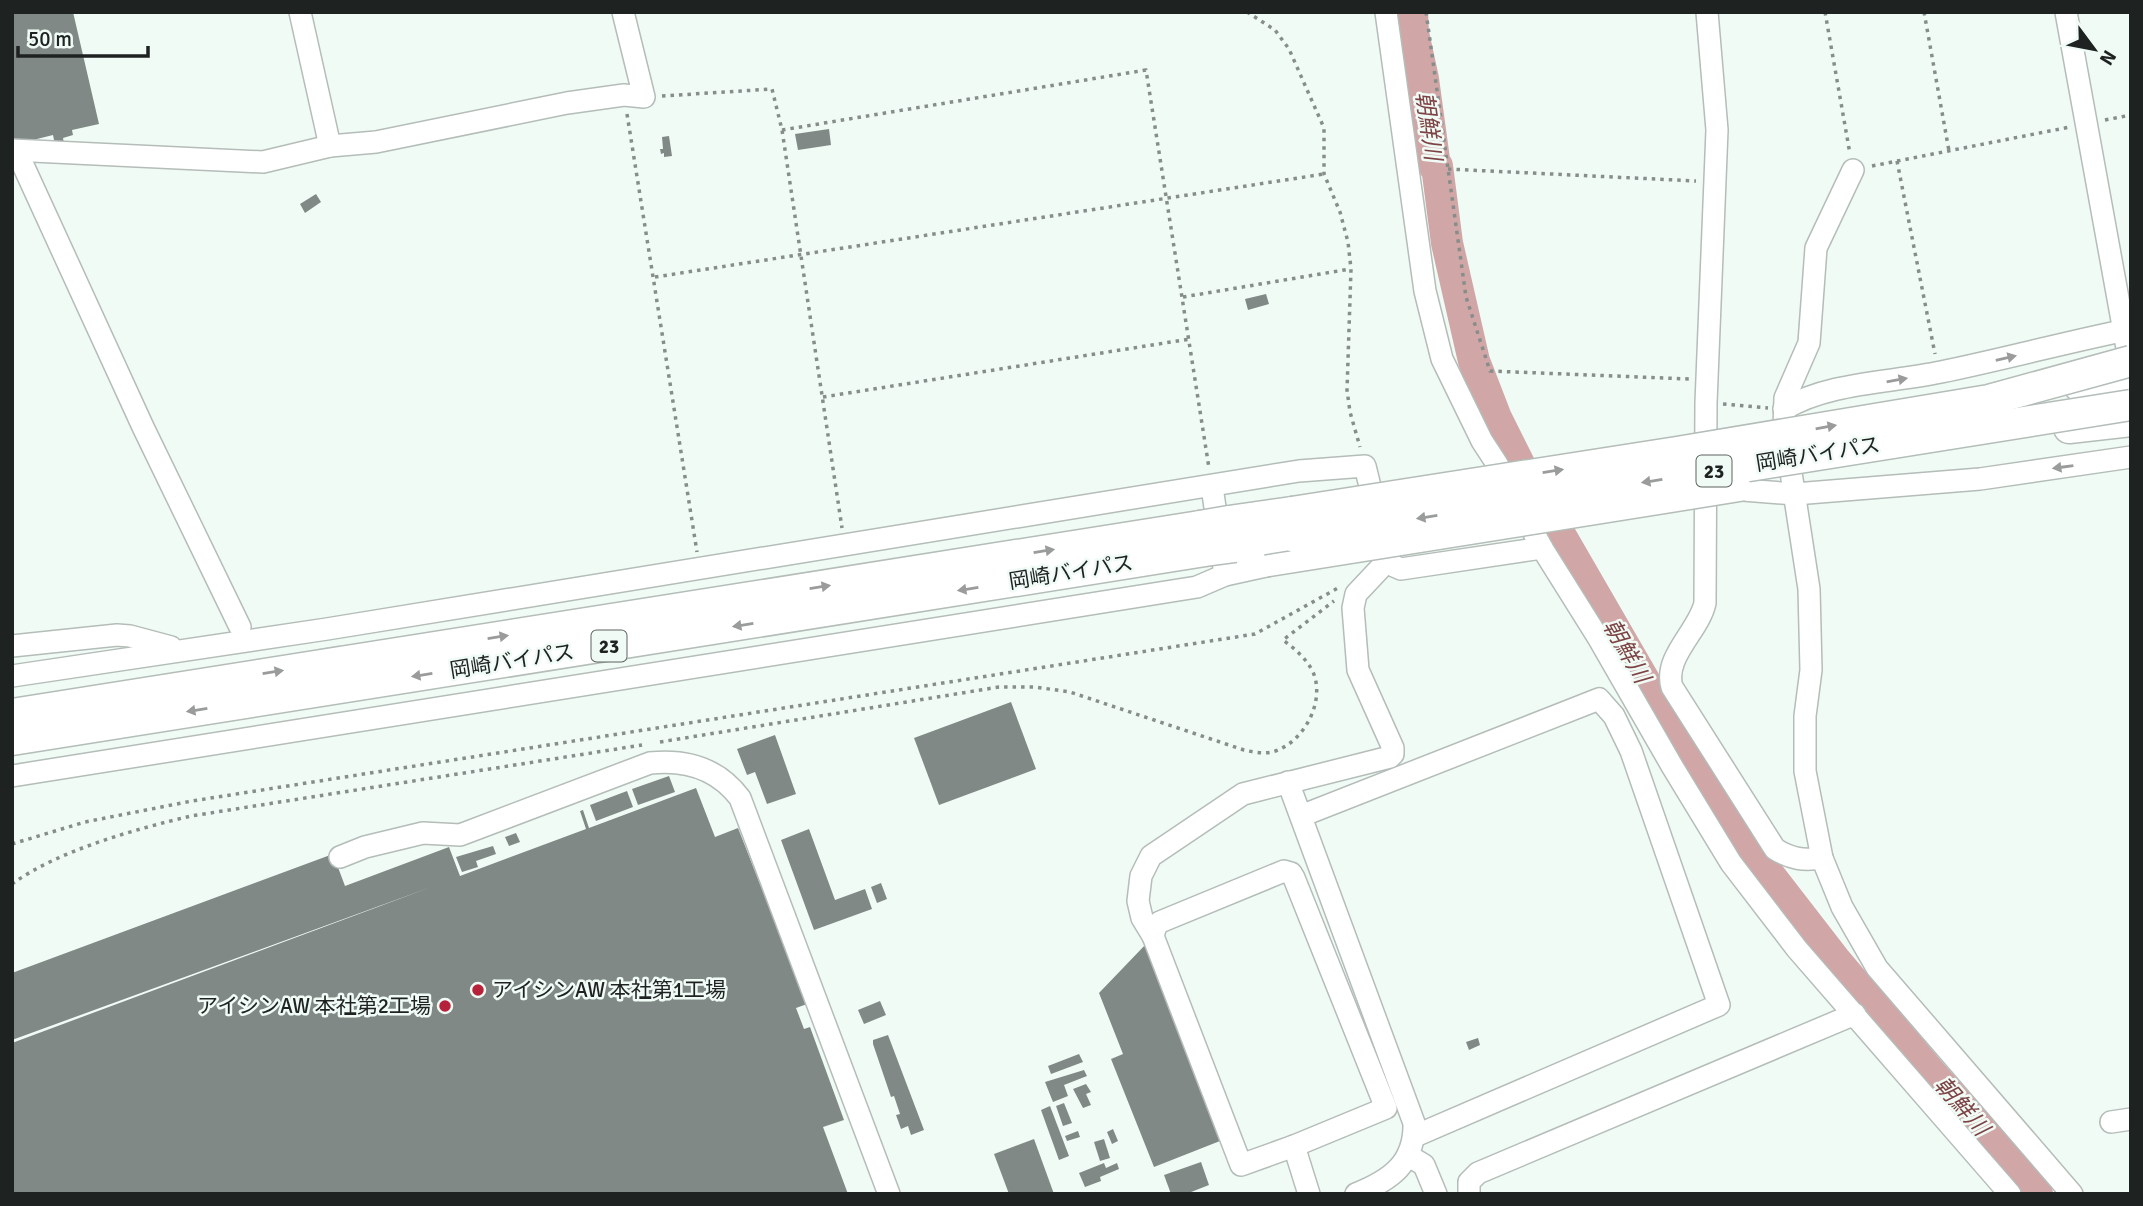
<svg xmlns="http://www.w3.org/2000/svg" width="2143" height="1206" font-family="Signika,'Noto Sans JP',sans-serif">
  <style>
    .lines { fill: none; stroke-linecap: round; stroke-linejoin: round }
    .river { stroke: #d1a6a6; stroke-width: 32 }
    .building { fill: #808985 }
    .minor-tunnel { stroke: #d1dad6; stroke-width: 21; stroke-dasharray: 21 10; stroke-linecap: butt }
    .minor-casing { stroke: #b4bdb8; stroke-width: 24 }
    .highway-casing { stroke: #b4bdb8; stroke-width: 33 }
    .path { stroke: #868d8a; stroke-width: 3.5; stroke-dasharray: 3.5 5; stroke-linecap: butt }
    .minor { stroke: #fff; stroke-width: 21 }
    .highway { stroke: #fff; stroke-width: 30 }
    .minor-bridge-casing { stroke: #b4bdb8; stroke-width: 24; stroke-linecap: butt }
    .highway-bridge-casing { stroke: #b4bdb8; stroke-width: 33; stroke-linecap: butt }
    .minor-bridge { stroke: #fff; stroke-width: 21 }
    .highway-bridge { stroke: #fff; stroke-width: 30 }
    .oneway { fill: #9a9c9b }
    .poi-dot { fill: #b52239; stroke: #f1fbf6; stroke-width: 2.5 }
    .labels { text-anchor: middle; stroke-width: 5; stroke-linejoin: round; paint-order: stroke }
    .shield { fill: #f1fbf6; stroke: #5d6360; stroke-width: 2 }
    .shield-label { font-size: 19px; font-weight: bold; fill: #1e2220 }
    .street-label { font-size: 21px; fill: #1e2220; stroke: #f1fbf6 }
    .poi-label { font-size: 21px; fill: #1e2220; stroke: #f1fbf6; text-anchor: start }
    .water-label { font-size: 23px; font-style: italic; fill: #7d4344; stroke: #f1fbf6 }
  </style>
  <rect width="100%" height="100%" fill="#f1fbf6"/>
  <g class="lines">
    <path class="river" d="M1412,12L1413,33L1423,79L1435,167L1437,166L1447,243L1474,361L1496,418L1519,464L1645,682L1753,854L1835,960L1929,1071L2037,1194"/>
  </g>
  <g class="building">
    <path d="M12,12H73L99,124L72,130L73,135L63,138L64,143L55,145L53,135L17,144L16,140L12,139Z"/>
    <path d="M829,129L831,145L798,150L795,134Z"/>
    <path d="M669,136L672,156L664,157V153L661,154L660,149H663L662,137Z"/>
    <path d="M316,194L321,202L305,213L300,204Z"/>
    <path d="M1266,294L1269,304L1248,310L1245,299Z"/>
    <path d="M1011,702L1036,769L939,805L914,738Z"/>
    <path d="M775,735L796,794L767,804L755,772L747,775L737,749Z"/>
    <path d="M669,776L675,792L638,805L632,789Z"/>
    <path d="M696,788L715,837L738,828L807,1004L796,1008L804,1029L810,1027L844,1120L823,1127L848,1194H12V1043L434,886L12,1040V973L333,854L345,886L449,847L460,876L586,829L580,811L583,810L589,828Z"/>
    <path d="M627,791L633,807L596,821L590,805Z"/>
    <path d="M809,829L835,900L865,889L872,909L814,930L781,840Z"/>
    <path d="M516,833L520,842L509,846L505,837Z"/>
    <path d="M493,846L496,854L476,861L478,867L462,872L456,857Z"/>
    <path d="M881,883L887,899L877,903L871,887Z"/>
    <path d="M1147,943L1220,1141L1154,1167L1111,1059L1123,1054L1099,993Z"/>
    <path d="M880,1001L886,1015L864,1024L858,1010Z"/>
    <path d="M888,1035L924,1130L911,1135L908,1126L901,1129L896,1115L900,1114L894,1096L891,1097L873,1044V1040Z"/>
    <path d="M1478,1038L1480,1045L1469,1050L1466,1042Z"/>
    <path d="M1079,1054L1083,1062L1051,1074L1048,1066Z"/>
    <path d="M1084,1070L1087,1076L1064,1085L1068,1096L1053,1102L1045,1082Z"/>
    <path d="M1086,1084L1091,1092L1086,1094L1091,1105L1083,1108L1073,1089Z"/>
    <path d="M1064,1103L1072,1123L1063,1126L1056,1106Z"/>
    <path d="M1050,1106L1069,1156L1059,1160L1041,1110Z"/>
    <path d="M1113,1129L1118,1141L1112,1144L1107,1132Z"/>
    <path d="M1078,1131L1080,1137L1067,1141L1065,1136Z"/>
    <path d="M1034,1139L1054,1194H1009L994,1154Z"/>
    <path d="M1104,1139L1110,1158L1100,1161L1094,1142Z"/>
    <path d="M1201,1162L1209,1185L1186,1194H1171L1164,1175Z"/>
    <path d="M1104,1163L1106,1168L1117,1163L1119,1169L1100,1177L1101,1181L1085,1187L1079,1173Z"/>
  </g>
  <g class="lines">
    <path class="minor-tunnel" d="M329,647L339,708"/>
    <g class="minor-casing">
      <g id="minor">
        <path d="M300,12L330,146"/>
        <path d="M1386,12L1425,291L1442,359L1482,441L1497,464L1542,548L1599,639L1672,766L1731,863L1797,949L2010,1194"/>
        <path d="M1707,12L1717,130L1706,403L1705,603C1699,631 1663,657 1672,687L1775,849C1791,859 1804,861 1822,858"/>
        <path d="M2066,12L2131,370"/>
        <path d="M12,150L263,162L330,146L376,142L567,103L624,95L644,97L623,12"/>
        <path d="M17,152L143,427L240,627"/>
        <path d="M1853,170L1816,248L1809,343L1785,398L1784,427L1809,589L1811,670L1805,716V771L1822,858L1842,907L1877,968L2072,1194"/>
        <path d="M1784,409C1830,382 1889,383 1941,372C2004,359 2067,342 2131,329"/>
        <path d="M1743,490L1795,494L1980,479L2131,457"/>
        <path d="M1225,575L1266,566"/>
        <path d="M12,646L117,635L130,636L171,647"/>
        <path d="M12,676L327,629L1299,471L1365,466L1388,560L1394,566L1401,569L1542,548"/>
        <path d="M12,776L1197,587L1225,575L1212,487"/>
        <path d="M1288,782L1414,1123C1415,1163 1391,1180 1356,1194"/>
        <path d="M1301,816L1599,699L1614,716L1631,751L1719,1005L1415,1136"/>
        <path d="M340,857L365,847L423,833L460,835L650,763C687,759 718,769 740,798L889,1194"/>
        <path d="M1284,871L1291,873L1294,878L1386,1108L1294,1146L1241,1165L1153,936L1156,926L1160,922Z"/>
        <path d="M1153,936L1142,918L1138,901L1141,876L1151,856L1243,794L1390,757L1393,754V748L1358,670L1353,608L1356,594L1388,560"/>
        <path d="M2111,1122L2131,1119"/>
        <path d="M1294,1146L1309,1194"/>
        <path d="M1409,1156L1424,1165L1436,1194"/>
        <path d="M1469,1194V1182L1478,1173L1855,1014"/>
      </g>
    </g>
    <g class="highway-casing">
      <g id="highway">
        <path d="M2079,386L2131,378"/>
        <path d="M2069,428L2131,421"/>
        <path d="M1229,521L1292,512"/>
        <path d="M1235,547L1297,538"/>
        <path d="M12,714L1200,526"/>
        <path d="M12,740L1205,551"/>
      </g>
    </g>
    <g class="path">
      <path d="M1247,12L1275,30L1289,49L1324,128V174L1340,212L1348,242L1351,269L1347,390L1350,412L1360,447"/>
      <path d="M1426,12L1466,297L1490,371L1689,379"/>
      <path d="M1825,12L1850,154"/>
      <path d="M1924,12L1949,151"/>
      <path d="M662,96L772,89L782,130L842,528"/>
      <path d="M627,114L697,552"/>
      <path d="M2105,120L2131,115"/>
      <path d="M782,130L1146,70L1209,468"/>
      <path d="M1897,161L1935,354"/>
      <path d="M1872,166L2070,127"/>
      <path d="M1448,169L1696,181"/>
      <path d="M655,277L1324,174"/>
      <path d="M1183,297L1350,269"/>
      <path d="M823,397L1190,339"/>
      <path d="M1723,404L1768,408"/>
      <path d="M660,742L999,687H1035L1070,692L1244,750C1253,752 1263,754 1272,752C1303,744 1326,702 1313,672C1306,658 1295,649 1283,640L1334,601"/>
      <path d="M12,844L85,822L192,801L1255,634L1338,588"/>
      <path d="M12,884C59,850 136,829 191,816L642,745"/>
    </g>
    <use href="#minor" class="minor"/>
    <use href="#highway" class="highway"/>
    <g class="minor-bridge-casing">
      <path id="minor-bridge" d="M1266,566L1743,490"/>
    </g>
    <g class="highway-bridge-casing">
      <g id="highway-bridge">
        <path d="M1292,512L1677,452L1989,400L2131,361"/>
        <path d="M1200,526L1229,521"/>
        <path d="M1297,538L2131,405"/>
        <path d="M1205,551L1235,547"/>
      </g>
    </g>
    <use href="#minor-bridge" class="minor-bridge"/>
    <use href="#highway-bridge" class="highway-bridge"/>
  </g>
  <defs><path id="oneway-solid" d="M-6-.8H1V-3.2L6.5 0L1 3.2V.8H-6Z" transform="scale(1.75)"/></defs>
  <g class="oneway">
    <use href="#oneway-solid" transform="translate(2006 358) rotate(-13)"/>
    <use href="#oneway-solid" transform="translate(1897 380) rotate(-10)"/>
    <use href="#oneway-solid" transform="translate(1826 427) rotate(-10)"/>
    <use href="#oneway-solid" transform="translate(2063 467) rotate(172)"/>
    <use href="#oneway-solid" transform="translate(1553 471) rotate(-9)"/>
    <use href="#oneway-solid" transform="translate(1652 481) rotate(171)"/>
    <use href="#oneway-solid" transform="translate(1427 517) rotate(171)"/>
    <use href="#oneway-solid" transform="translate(1044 551) rotate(-9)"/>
    <use href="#oneway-solid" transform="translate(820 587) rotate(-9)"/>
    <use href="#oneway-solid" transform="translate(968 589) rotate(171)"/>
    <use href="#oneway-solid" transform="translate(743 625) rotate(171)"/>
    <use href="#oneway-solid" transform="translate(498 637) rotate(-9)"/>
    <use href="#oneway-solid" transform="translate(273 672) rotate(-9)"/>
    <use href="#oneway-solid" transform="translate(422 675) rotate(171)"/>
    <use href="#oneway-solid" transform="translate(197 710) rotate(171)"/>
  </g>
  <g class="poi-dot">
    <circle cx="478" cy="990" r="7"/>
    <circle cx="445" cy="1006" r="7"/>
  </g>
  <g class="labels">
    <g class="shield">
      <rect x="1696.5" y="455.5" width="35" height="31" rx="5"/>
      <rect x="591.5" y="630.5" width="35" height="31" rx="5"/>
    </g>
    <g class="shield-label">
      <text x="1714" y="478">23</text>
      <text x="609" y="653">23</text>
    </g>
    <g class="street-label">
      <text transform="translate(1818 454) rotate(-9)" y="7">岡崎バイパス</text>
      <text transform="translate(1071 572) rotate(-9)" y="7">岡崎バイパス</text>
      <text transform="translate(512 661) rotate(-9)" y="7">岡崎バイパス</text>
    </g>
    <g class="poi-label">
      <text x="492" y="997">アイシンAW 本社第1工場</text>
      <text x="431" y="1013" text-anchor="end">アイシンAW 本社第2工場</text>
    </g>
    <g class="water-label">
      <text transform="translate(1429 126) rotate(82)" y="8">朝鮮川</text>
      <text transform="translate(1627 651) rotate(60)" y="8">朝鮮川</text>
      <text transform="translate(1962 1106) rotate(49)" y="8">朝鮮川</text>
    </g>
  </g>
  <rect width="2143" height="1206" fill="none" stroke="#1e2220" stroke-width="28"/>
  <g transform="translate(2094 49) rotate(122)" stroke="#f1fbf6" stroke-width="5" paint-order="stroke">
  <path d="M0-5L12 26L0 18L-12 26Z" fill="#1e2220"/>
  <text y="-10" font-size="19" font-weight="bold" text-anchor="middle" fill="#1e2220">N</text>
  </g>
  <path d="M18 46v10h130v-10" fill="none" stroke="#1e2220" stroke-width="3.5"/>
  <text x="28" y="46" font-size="21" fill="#1e2220" stroke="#f1fbf6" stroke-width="5" paint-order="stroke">50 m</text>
</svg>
